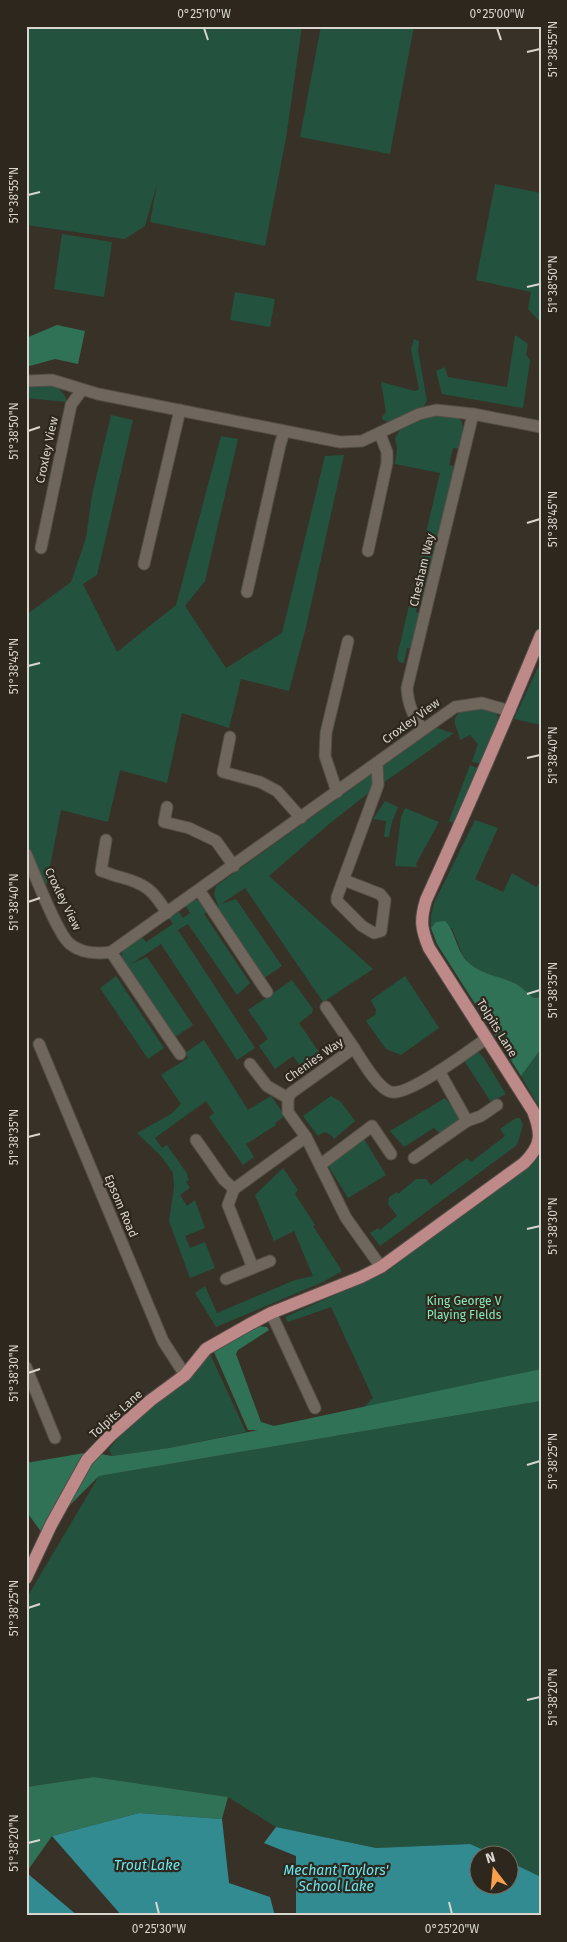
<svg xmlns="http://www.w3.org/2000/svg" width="567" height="1942" font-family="'Fira Sans',sans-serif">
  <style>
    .green { fill: #23533e }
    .forest { fill: #307256 }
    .water { fill: #328b90 }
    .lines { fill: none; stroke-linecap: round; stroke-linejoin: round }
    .street-casing { stroke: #534e46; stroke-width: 13 }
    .primary-casing { stroke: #534e46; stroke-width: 14 }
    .street { stroke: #6f675d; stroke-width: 11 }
    .primary { stroke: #be8a89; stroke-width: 12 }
    .ticks { fill: none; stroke: #d9d5cf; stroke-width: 2 }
    .labels { text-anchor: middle; stroke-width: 4.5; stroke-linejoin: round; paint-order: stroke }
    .street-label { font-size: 12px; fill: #d9d5cf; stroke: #2d271e }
    .park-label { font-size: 12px; fill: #87e8bb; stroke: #2d271e }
    .water-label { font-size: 14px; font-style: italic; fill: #67e7ee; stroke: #2d271e }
    .neatline { fill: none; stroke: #d9d5cf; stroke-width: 2 }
    .ticks-label { font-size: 12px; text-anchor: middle; fill: #d9d5cf }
  </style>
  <rect width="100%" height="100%" fill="#383128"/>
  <g class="green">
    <path d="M26,26H302L286,138L265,246L150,222L157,184L145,226L125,239L26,225Z"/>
    <path d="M321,26H414L390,154L300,137Z"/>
    <path d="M495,184L541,193V323L528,309L531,292L476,280Z"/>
    <path d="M62,234L112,242L104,297L54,289Z"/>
    <path d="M235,292L275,299L270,327L230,320Z"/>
    <path d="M515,335L528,344L526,354L530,361L523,408L442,394L436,371L445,367L448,377L507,387Z"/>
    <path d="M414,339L419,341L418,351L427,401L423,407L390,422L383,420L382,417L386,412L381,382L415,391L419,389L411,350Z"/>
    <path d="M26,385C44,385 61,381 67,402L26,398Z"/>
    <path d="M111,415L133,420L97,575L83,584L117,652L176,605L221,436L238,439L205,581L185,606L226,668L282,633L325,456L344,455L306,627L289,691L241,679L229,728L182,713L167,783L120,770L108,822L61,810L46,887L26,843V615L71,582L86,538L92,495Z"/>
    <path d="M431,415C465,417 466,415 460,449L453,448L449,465L456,467L425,602L418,601L416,612L422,615L415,649L407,648L404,663L399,662L397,657L440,473L395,464L397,448L395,438L400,430Z"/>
    <path d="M541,661V725L514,719Z"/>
    <path d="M486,707C495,711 498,713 499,723L483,764L472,762L478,744L470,735L460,740C459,734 457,730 455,724C452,708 475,709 486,707Z"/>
    <path d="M436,728C444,729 448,733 454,733L366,795L329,824L269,876L373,969L323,1002L245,888L221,904L236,899L282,966L263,979L216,907L218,906L214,894L216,886Z"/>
    <path d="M470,765L480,769L457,825L449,821Z"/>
    <path d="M385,801L398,807L392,822L389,837H384L386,821L373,819Z"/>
    <path d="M405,808L439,822L416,864L417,867L395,866L401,817Z"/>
    <path d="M475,820L498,828L475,879L503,892L512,873L536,887L541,881V997L534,998L515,983L482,972L469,964L463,956L452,928H431V916L434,903Z"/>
    <path d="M194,900H202L210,910L204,914L250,983L237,995L188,924L178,930L255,1048L237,1060L161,944L131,964L147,957L193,1025L175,1037L121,957L123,950L142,937L146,942L173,924L169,918L179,912L183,918L190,913L186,906Z"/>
    <path d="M116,976L164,1048L148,1059L100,988Z"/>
    <path d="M405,976L439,1028L401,1055L386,1049L366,1021L375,1015L376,1010L371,1000Z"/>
    <path d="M292,980L313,1009L312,1013L299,1023L321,1055L302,1068L293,1056L275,1069L259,1046L268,1039L248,1010Z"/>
    <path d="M204,1040L248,1110L271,1096L285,1116L275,1123L276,1125L246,1144L254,1157L243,1165L209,1117L214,1113L206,1101L155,1138L162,1148L167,1145L188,1175L187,1176L189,1180L186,1182L190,1188L180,1195L187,1206L195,1200L205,1228L185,1236L190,1248L205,1242L215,1268L190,1278L169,1221L174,1187L173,1173L161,1156L137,1133L171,1114L181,1104L161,1075L188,1058L185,1053Z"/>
    <path d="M541,1049V1110L521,1076Z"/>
    <path d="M475,1052H478L483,1057L506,1094L491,1102L463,1059Z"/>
    <path d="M331,1096L341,1102L355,1121L334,1139C329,1132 325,1130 318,1136L303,1116Z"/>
    <path d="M445,1098L462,1119L440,1133L434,1128L404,1147L390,1131Z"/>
    <path d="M516,1118H520L523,1125L517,1145L380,1246L370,1233L378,1228L380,1230L397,1216L388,1204L389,1197L397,1192L398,1194L416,1179H426L431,1185L467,1158L471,1162L505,1136L500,1129Z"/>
    <path d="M364,1139L386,1175L348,1198L326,1162Z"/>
    <path d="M541,1153V1369L363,1408L373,1398L331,1307L288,1322L285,1317L385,1273Z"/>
    <path d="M283,1168L298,1190L295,1194L315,1225L313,1226L342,1271L323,1282L216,1327L195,1293L205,1286L217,1313L295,1280L313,1276L294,1231L274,1241L255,1195Z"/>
    <path d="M210,1354L246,1432L169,1448L112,1456L109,1449L143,1408Z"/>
    <path d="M541,1401V1877L510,1862V1854H493L470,1844L376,1848L276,1827L228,1797L94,1777L26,1787V1599L99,1476Z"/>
  </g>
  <g class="forest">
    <path d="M57,325L85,331L78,364L55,359L26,367V338Z"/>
    <path d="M445,921C457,933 456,953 470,964C482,974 498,976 512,982C520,985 527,993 534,998L541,997V1049L521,1076L437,944L431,928L436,922Z"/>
    <path d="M257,1326L267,1327L269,1330L238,1350L236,1354L261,1422L274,1426L541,1369V1401L99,1476L42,1533L26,1511V1463L90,1452L112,1456L169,1448L258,1430H248L214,1352Z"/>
    <path d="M94,1777L228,1797L222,1819L139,1813L52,1836L26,1873V1787Z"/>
  </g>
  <g class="water">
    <path d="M139,1813L222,1819L229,1883L270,1897L275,1916H122L52,1836Z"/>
    <path d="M276,1827L376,1848L470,1844L493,1854H480V1884H510V1862L541,1877V1916H296V1856L264,1843Z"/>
    <path d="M26,1873H27L78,1916H26Z"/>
  </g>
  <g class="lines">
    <g class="street-casing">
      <g id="street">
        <path d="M26,381L52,380L98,394L340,442L362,441L419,414L436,410L473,414L541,427"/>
        <path d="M41,548L71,405L82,390"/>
        <path d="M368,551L387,463V452L380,434"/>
        <path d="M144,564L180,410"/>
        <path d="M247,592L280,445L284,432"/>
        <path d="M422,729C413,715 408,705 407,688L473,414"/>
        <path d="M230,737L223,772L260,782L277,791L301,818"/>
        <path d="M337,792L325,756L326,733L348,641"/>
        <path d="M167,807L164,822L189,828L216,841L234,866"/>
        <path d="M106,840L101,871C109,873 114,876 120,877C146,884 153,890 167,913"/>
        <path d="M26,854C34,872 57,934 70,944C81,953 97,954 111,952L455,707L482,703L510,711"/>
        <path d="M344,880L380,894L385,900L381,931L374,933L362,926L337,901V897L378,785L377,763"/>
        <path d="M199,890L267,992"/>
        <path d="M111,952L180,1054"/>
        <path d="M326,1007L354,1048"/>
        <path d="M39,1044L163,1341L185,1375"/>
        <path d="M250,1064L267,1086L288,1098"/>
        <path d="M439,1071L467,1121"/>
        <path d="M196,1140L224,1180L234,1189"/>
        <path d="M414,1158L467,1121L481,1116L497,1105"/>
        <path d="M320,1165L372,1126L391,1154"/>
        <path d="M381,1267L346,1218L306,1137L288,1112V1098L291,1093L354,1048C361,1059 378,1089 391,1092C409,1096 470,1050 487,1038"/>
        <path d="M253,1268L228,1205L234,1189L306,1137"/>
        <path d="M226,1279L270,1261"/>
        <path d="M271,1313L315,1408"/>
        <path d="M26,1367L55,1438"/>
      </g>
    </g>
    <g class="primary-casing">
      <path id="primary" d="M26,1578L51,1525L87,1460L110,1436L151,1400L185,1375L206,1349L250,1324L271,1313L361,1277L381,1267L524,1163C542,1145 542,1134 533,1111L429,948C421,929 420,920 426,900C466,812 504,724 541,635"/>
    </g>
    <use href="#street" class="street"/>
    <use href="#primary" class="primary"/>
  </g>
  <path class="ticks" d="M204,28L208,40M497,28L501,40M527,52L540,49M28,195L40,192M527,287L540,284M28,431L40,427M527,523L540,519M28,666L40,663M527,758L540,755M28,902L40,898M527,994L540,990M28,1137L40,1134M527,1229L540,1226M28,1373L40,1369M527,1465L540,1461M28,1608L40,1604M527,1700L540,1697M28,1843L40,1840M156,1902L159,1914M449,1902L452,1914"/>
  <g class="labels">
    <g class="street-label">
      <text transform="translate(47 450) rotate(-78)" y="4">Croxley View</text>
      <text transform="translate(422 570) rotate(-77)" y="4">Chesham Way</text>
      <text transform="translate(411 721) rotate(-36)" y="4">Croxley View</text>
      <text transform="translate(63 899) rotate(64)" y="4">Croxley View</text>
      <text transform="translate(497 1028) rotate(58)" y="4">Tolpits Lane</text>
      <text transform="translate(314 1060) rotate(-35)" y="4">Chenies Way</text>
      <text transform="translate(121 1206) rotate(67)" y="4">Epsom Road</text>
      <text transform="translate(116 1414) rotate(-42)" y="4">Tolpits Lane</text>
    </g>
    <g class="park-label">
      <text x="464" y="1305">King George V<tspan x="464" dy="14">Playing FIelds</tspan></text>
    </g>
    <g class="water-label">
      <text x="147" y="1870">Trout Lake</text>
      <text x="336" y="1875">Mechant Taylors'<tspan x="336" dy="16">School Lake</tspan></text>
    </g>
  </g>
  <rect width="567" height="1942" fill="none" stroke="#2d271e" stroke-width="55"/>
  <g transform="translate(494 1870) rotate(344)"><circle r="24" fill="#2d271e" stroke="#726d65"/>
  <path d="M0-4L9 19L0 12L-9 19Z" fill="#f9a04d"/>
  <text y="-8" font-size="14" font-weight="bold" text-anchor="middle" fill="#d9d5cf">N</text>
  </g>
  <rect x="28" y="28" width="512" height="1886" class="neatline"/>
  <g class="ticks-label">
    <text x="204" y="18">0°25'10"W</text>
    <text x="497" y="18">0°25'00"W</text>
    <text transform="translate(553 49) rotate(-90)" y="4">51°38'55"N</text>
    <text transform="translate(14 195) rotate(-90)" y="4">51°38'55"N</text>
    <text transform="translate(553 284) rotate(-90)" y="4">51°38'50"N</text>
    <text transform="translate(14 431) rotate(-90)" y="4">51°38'50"N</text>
    <text transform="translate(553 519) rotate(-90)" y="4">51°38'45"N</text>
    <text transform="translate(14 666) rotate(-90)" y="4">51°38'45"N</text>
    <text transform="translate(553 755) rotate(-90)" y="4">51°38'40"N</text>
    <text transform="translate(14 902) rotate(-90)" y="4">51°38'40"N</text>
    <text transform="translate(553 990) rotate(-90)" y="4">51°38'35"N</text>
    <text transform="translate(14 1137) rotate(-90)" y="4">51°38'35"N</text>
    <text transform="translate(553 1226) rotate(-90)" y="4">51°38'30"N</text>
    <text transform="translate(14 1373) rotate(-90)" y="4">51°38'30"N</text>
    <text transform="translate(553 1461) rotate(-90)" y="4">51°38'25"N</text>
    <text transform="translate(14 1608) rotate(-90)" y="4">51°38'25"N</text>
    <text transform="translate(553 1697) rotate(-90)" y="4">51°38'20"N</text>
    <text transform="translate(14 1843) rotate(-90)" y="4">51°38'20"N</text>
    <text x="159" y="1933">0°25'30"W</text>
    <text x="452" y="1933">0°25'20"W</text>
  </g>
</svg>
